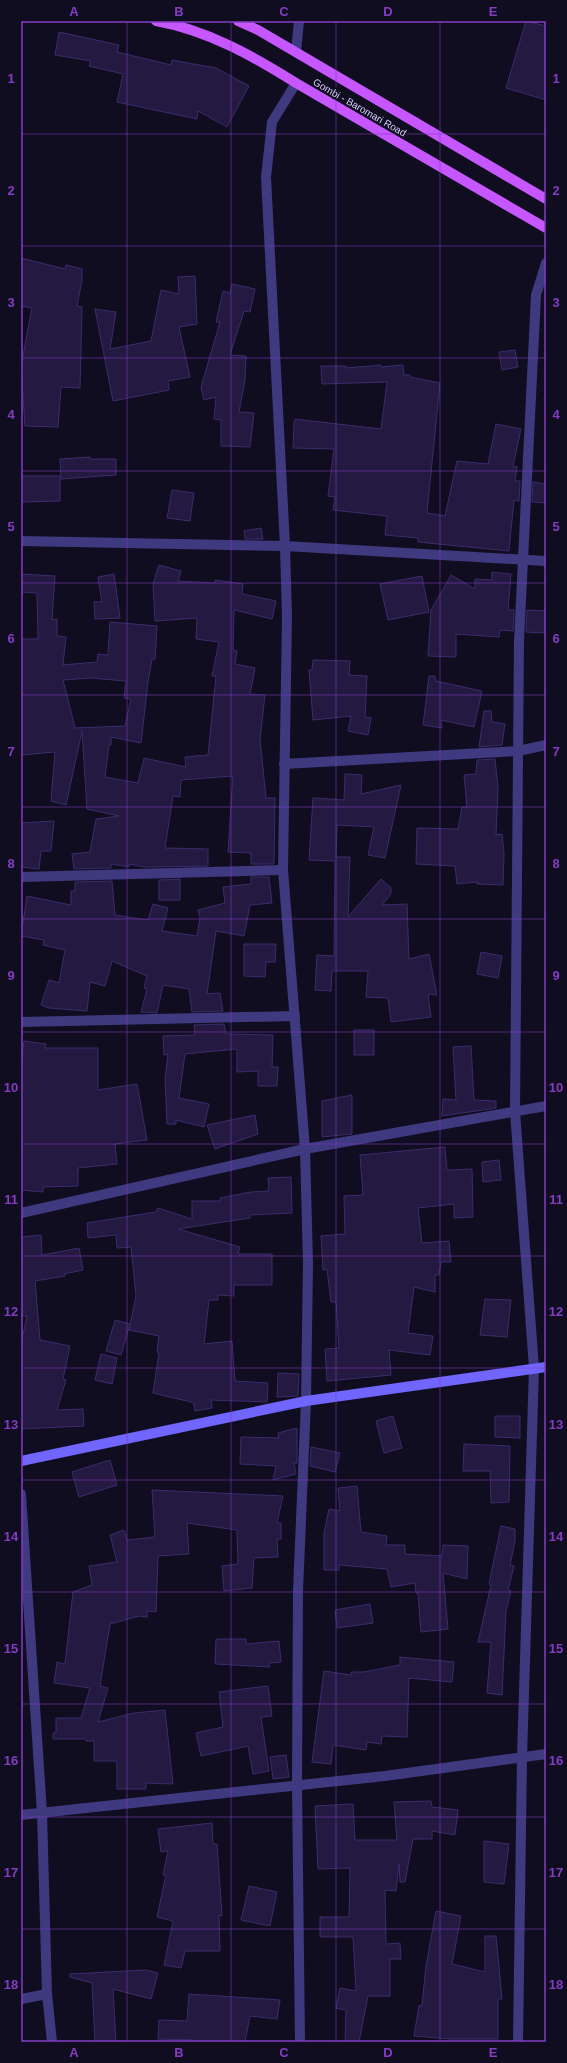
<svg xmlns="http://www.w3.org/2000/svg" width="567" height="2063" font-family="Arial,sans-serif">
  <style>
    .building { fill: #231941; stroke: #3c2c6c; fill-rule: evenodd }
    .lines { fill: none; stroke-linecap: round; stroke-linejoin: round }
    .street { stroke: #3f397f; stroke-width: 10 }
    .secondary { stroke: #7065fd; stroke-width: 10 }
    .primary { stroke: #c656fd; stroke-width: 10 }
    .grid { fill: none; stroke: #843cc5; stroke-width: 1; stroke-opacity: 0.55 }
    .labels { text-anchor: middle; stroke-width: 4; stroke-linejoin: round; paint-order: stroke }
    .street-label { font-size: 10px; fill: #d5cdfe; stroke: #110d20 }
    .neatline { fill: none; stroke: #843cc5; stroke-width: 1.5 }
    .grid-label { font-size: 13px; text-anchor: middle; font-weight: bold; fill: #843cc5 }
  </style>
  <rect width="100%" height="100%" fill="#110d20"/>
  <g class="building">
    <path d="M526,21L546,26V100L506,88Z"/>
    <path d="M59,32L119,45L117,52L171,65L172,60L216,68L249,86L227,127L198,111L197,119L117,102L123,74L89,66L91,61L55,55Z"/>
    <path d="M21,258L65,269L66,265L82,269V280L77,306L82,307L80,388L61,387L58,427L25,426L21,366L32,308L21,306Z"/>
    <path d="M195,276L197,324L179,327L190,377L168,381L169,390L113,401L95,309L116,312L110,349L151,341L161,290L179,294L178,277Z"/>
    <path d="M232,284L255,289L250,312L244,311L230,355L246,356L245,380L239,412L254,413L250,447L221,446V420L214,419L216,397L204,400L201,387L220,322H216L223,291L230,293Z"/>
    <path d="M515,350L518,367L502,370L499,352Z"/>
    <path d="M381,365V367L403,365L404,375H410V377L440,383L427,513L445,516L457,461L488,464L496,424L521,429L513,466L517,467L515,481H520L519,501L514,500L509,551L418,542V538L385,535L387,516L333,510L335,497L328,496L334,449L293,448L294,423L295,419L381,429L387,382L322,384L321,366H346V368Z"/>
    <path d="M90,457V459H116V475L61,479L60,459Z"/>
    <path d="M21,476H60V501L21,502Z"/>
    <path d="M533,482L546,484V503L532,502Z"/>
    <path d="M172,490L194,493L190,521L167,518Z"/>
    <path d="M261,528L263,539H245L244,531Z"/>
    <path d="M159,565L181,571L178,581L215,583V580L243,584L242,594L276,601L272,619L234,610L233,650L237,651L235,664L255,668L250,694L265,695L260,739L266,798H275L274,864H251V853L228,852L233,776L181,780L180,797L173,796L165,848L208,849V866L145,867L129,864V867L111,864V868L74,869L72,854L90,852L96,819L119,816L87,809L82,731L66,805L51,801L55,752L21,755V639H38L37,593L21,592V574L55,576L52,620L57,619V636L66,637L63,665L97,662L98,654L108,655L110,622L157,626L155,659H152L148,682L141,743L111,737V745H109L105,777L138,783L144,758L186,767L185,757L208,755L216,676H212L219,642L196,639L197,618L155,621L153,584ZM90,678L126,681L124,698L131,699L125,726L75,728L63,680Z"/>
    <path d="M492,572L511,574L508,610H514L513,631L500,630L499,637L456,634V657L428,656L431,610L451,575L475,589V579L492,580Z"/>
    <path d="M114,574L120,618L95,619L94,602H102L98,577Z"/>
    <path d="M422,576L429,612L388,620L380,584Z"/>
    <path d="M527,610L546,611V633L526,632Z"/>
    <path d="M313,660L350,661L349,675L367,676L365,717L371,718L368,735L348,731L351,716L313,720L309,670H312Z"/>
    <path d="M429,676H435L436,681L482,691L474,727L441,720L442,728L423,725Z"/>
    <path d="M484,711H491L492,722L505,724L502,745L479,747Z"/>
    <path d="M495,759L498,787L496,835L502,834L504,853L503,885L477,884V882L457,884L455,866L416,864L417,828L458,829L462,807H467L464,775L476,774L477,760Z"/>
    <path d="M345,774L362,775L361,794L401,785L385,858L368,855L374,827L337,825L336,857H350L348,917L381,879L391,888V894L382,905L407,904L409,959L429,954L437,995L428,994L431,1017L391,1022L388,998L366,997L368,971H332L331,991L315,990L317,955L334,956L335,861L309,860L313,798L344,800Z"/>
    <path d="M54,821L51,851H41L39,869L21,867V823Z"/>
    <path d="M251,877H269L272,903L250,905L244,936L216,931L207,994L220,993L223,1011L192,1012L189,989L163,985L157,1013L141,1012L147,989L144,988L147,976L112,961L105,986L90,982L87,1011L49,1008L41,1005L49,980L59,983L65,950L43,945L44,940L21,936L27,896L71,905V891H75V882L112,881L115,915L148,920L153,904L168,908L162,931L197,936L200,918L198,910L225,903L223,887L251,884Z"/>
    <path d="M180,879V900H159V880Z"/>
    <path d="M244,944H276L275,962H266L265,977L244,976Z"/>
    <path d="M481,952L502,956L498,978L477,974Z"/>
    <path d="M224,1024L226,1034L273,1035L272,1067H278L277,1086H258V1071L237,1072V1049L185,1054L179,1098L209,1104L204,1127L176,1120V1124H167L165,1079L168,1054L164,1055L163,1036L195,1035L194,1025Z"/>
    <rect x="354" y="1030" width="20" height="25"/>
    <path d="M24,1041L46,1044L45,1048H98V1090L137,1084L147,1140L115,1144L117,1164L78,1168V1186L43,1187V1192L21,1190V1068Z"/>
    <path d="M471,1046L474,1100L496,1101V1108L442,1116L443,1099L456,1100L453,1047Z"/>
    <path d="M352,1095V1134L322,1137V1101Z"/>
    <path d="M255,1115L258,1134L215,1149L207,1125Z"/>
    <path d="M445,1147L447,1170L472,1169L473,1217L454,1218V1204L418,1208L422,1243L449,1241L451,1262H441L439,1275H435V1292L414,1287L408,1333L433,1336L430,1355L389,1350L391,1375L327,1381L325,1349L339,1348L336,1302H331L327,1269L323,1270L321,1236L345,1234L344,1196L363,1195L360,1155Z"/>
    <path d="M499,1160L501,1180L483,1182L482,1162Z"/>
    <path d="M291,1177L292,1213L250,1215V1218L178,1229L240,1247L238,1254H272V1285H234V1296L218,1295V1300H209L204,1344L232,1341L235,1381L268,1383L267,1402L211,1400L212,1408L195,1411L194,1404L191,1402L153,1393L159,1353L157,1352L159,1336L129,1330L136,1296L131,1247L117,1248L116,1235L88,1238L87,1223L156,1212L158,1208L192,1219V1201H221L220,1198L251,1192L269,1191L268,1178Z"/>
    <path d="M41,1235L42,1255L79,1248L83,1270L64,1274L65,1276L35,1281L40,1340L70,1346L63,1379L66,1380L57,1410L83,1409L84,1426L21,1429V1344L27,1316H22L21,1305V1237Z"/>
    <path d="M485,1299L511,1300L507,1337L480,1335Z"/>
    <path d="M115,1320L130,1324L121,1355L106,1351Z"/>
    <path d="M101,1354L117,1358L112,1384L95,1380Z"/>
    <path d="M278,1373L299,1374L298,1396L277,1397Z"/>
    <path d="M393,1416L402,1448L384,1453L376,1421Z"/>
    <path d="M495,1416H520V1438L495,1437Z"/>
    <path d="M297,1428V1463H294L296,1474L273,1480L276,1466L240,1464L241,1437L279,1438L278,1433Z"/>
    <path d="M464,1444L510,1446L509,1502L491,1503L490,1471H463Z"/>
    <path d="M311,1447L340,1453L335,1472L310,1466Z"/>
    <path d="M110,1460L117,1485L79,1497L72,1472Z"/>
    <path d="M357,1486L361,1532L387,1536L386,1545H405V1554L442,1556L443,1545L468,1546L467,1579L443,1573L448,1629L421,1632L418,1593H416L415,1583L391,1587L387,1569L339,1565V1570H324V1533L329,1509L340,1511L338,1488Z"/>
    <path d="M152,1490L283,1496L277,1523H281V1539H277L278,1557L254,1558L252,1588L224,1591L222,1566L238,1564L237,1530L187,1523L189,1554L158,1556L156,1612L147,1611V1617L139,1616L110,1624L100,1686L108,1688L98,1722L134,1713L165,1710L173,1784L146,1783V1789H117V1761H94V1741H86V1739H53V1733L56,1732V1718H81L90,1688L54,1683L57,1662L65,1664L73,1592L92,1585L89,1566L117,1562L110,1535L124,1530L127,1540L155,1537Z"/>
    <path d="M501,1526L515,1529V1541L510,1565L514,1566L508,1590L511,1591L506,1611L502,1695L487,1693L491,1642H478L491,1585L489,1584Z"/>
    <path d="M370,1604L373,1623L337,1628L335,1610Z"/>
    <path d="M216,1639H246V1644L279,1641L281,1662L269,1663L270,1667L215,1664Z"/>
    <path d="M400,1657L454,1662L452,1682L409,1678L407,1737L382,1736L381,1744L367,1742L366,1750L333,1745L331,1764L312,1762L324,1671L351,1675V1672H364L400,1665Z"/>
    <path d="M268,1686L272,1716L261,1717L269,1771L253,1774L248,1746L201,1756L196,1733L223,1727L219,1692Z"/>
    <path d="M286,1755L289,1777L273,1779L270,1757Z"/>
    <path d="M431,1801L432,1807L458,1810L455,1835L432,1831V1839H413L405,1882H400L399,1864L396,1891L385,1890L386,1944L400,1943L401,1959H390V1996H368L359,2042H345L346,2010L336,2008L340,1988L356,1991L353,1937H320V1917H349L350,1868L318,1869L315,1806L353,1804L355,1840H397L394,1802Z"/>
    <path d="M212,1823L213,1844H217L222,1916L219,1915L220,1951H185L181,1968L164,1965L173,1921L157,1917L166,1875H163L168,1851L161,1852L158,1829Z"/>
    <path d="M484,1841L509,1844L504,1884L484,1882Z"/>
    <path d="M249,1886L277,1892L270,1926L241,1920Z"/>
    <path d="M436,1911L461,1916L452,1964L485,1972V1936H496L502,1999H498V2039H451L414,2036L419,2006L422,2005L426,1966Z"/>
    <path d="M146,1970L158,1973L151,1999L113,1989L116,2042H95L92,1983L70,1977V1974Z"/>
    <path d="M189,1994L280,2000L277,2019L250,2016L245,2042H193V2040L158,2039L159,2020L187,2021Z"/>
  </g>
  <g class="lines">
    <g class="street">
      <path d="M296,52L299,21"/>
      <path d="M296,83L272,122L266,177L285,546L287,616L283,870L305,1149L308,1263L306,1401L298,1591L297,1785L300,2042"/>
      <path d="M21,541L285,546L546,561"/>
      <path d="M284,764L518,751L546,745"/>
      <path d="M21,877L283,870"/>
      <path d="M21,1022L295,1016"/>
      <path d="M21,1213L305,1149L546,1106"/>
      <path d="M21,1494L42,1813L47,1994L52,2042"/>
      <path d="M21,1815L385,1776L546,1754"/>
      <path d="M21,1999L47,1994"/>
      <path d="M518,2042L522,1757L534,1368L515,1112L519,641L536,295L546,263"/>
    </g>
    <path class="secondary" d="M21,1461L306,1401L546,1367"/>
    <g class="primary">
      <path d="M156,21C207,30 253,56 296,83L546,228"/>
      <path d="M238,21L258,30L546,199"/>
    </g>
  </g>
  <path class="grid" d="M127,21V2042M231,21V2042M336,21V2042M440,21V2042M21,134H546M21,246H546M21,358H546M21,471H546M21,583H546M21,695H546M21,807H546M21,919H546M21,1032H546M21,1144H546M21,1256H546M21,1368H546M21,1480H546M21,1592H546M21,1704H546M21,1817H546M21,1929H546"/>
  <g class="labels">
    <g class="street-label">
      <text transform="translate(360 107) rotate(30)" y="4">Gombi - Baromari Road</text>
    </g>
  </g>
  <rect width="567" height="2063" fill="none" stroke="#110d20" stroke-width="44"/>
  <rect x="22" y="22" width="523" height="2019" class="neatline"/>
  <g class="grid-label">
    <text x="74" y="16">A</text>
    <text x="179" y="16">B</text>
    <text x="284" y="16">C</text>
    <text x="388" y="16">D</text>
    <text x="493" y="16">E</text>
    <text x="11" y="83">1</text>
    <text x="556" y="83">1</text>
    <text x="11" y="195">2</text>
    <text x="556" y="195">2</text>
    <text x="11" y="307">3</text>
    <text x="556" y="307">3</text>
    <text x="11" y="419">4</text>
    <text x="556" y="419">4</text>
    <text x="11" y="531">5</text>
    <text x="556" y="531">5</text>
    <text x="11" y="643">6</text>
    <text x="556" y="643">6</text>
    <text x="11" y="756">7</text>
    <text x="556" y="756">7</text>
    <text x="11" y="868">8</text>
    <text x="556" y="868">8</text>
    <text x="11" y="980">9</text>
    <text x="556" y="980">9</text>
    <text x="11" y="1092">10</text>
    <text x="556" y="1092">10</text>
    <text x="11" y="1204">11</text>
    <text x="556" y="1204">11</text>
    <text x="11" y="1316">12</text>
    <text x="556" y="1316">12</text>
    <text x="11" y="1429">13</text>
    <text x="556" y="1429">13</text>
    <text x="11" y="1541">14</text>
    <text x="556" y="1541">14</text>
    <text x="11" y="1653">15</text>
    <text x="556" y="1653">15</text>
    <text x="11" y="1765">16</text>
    <text x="556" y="1765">16</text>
    <text x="11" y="1877">17</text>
    <text x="556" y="1877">17</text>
    <text x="11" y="1989">18</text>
    <text x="556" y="1989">18</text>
    <text x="74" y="2057">A</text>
    <text x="179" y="2057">B</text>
    <text x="284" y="2057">C</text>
    <text x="388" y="2057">D</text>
    <text x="493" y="2057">E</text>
  </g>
</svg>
